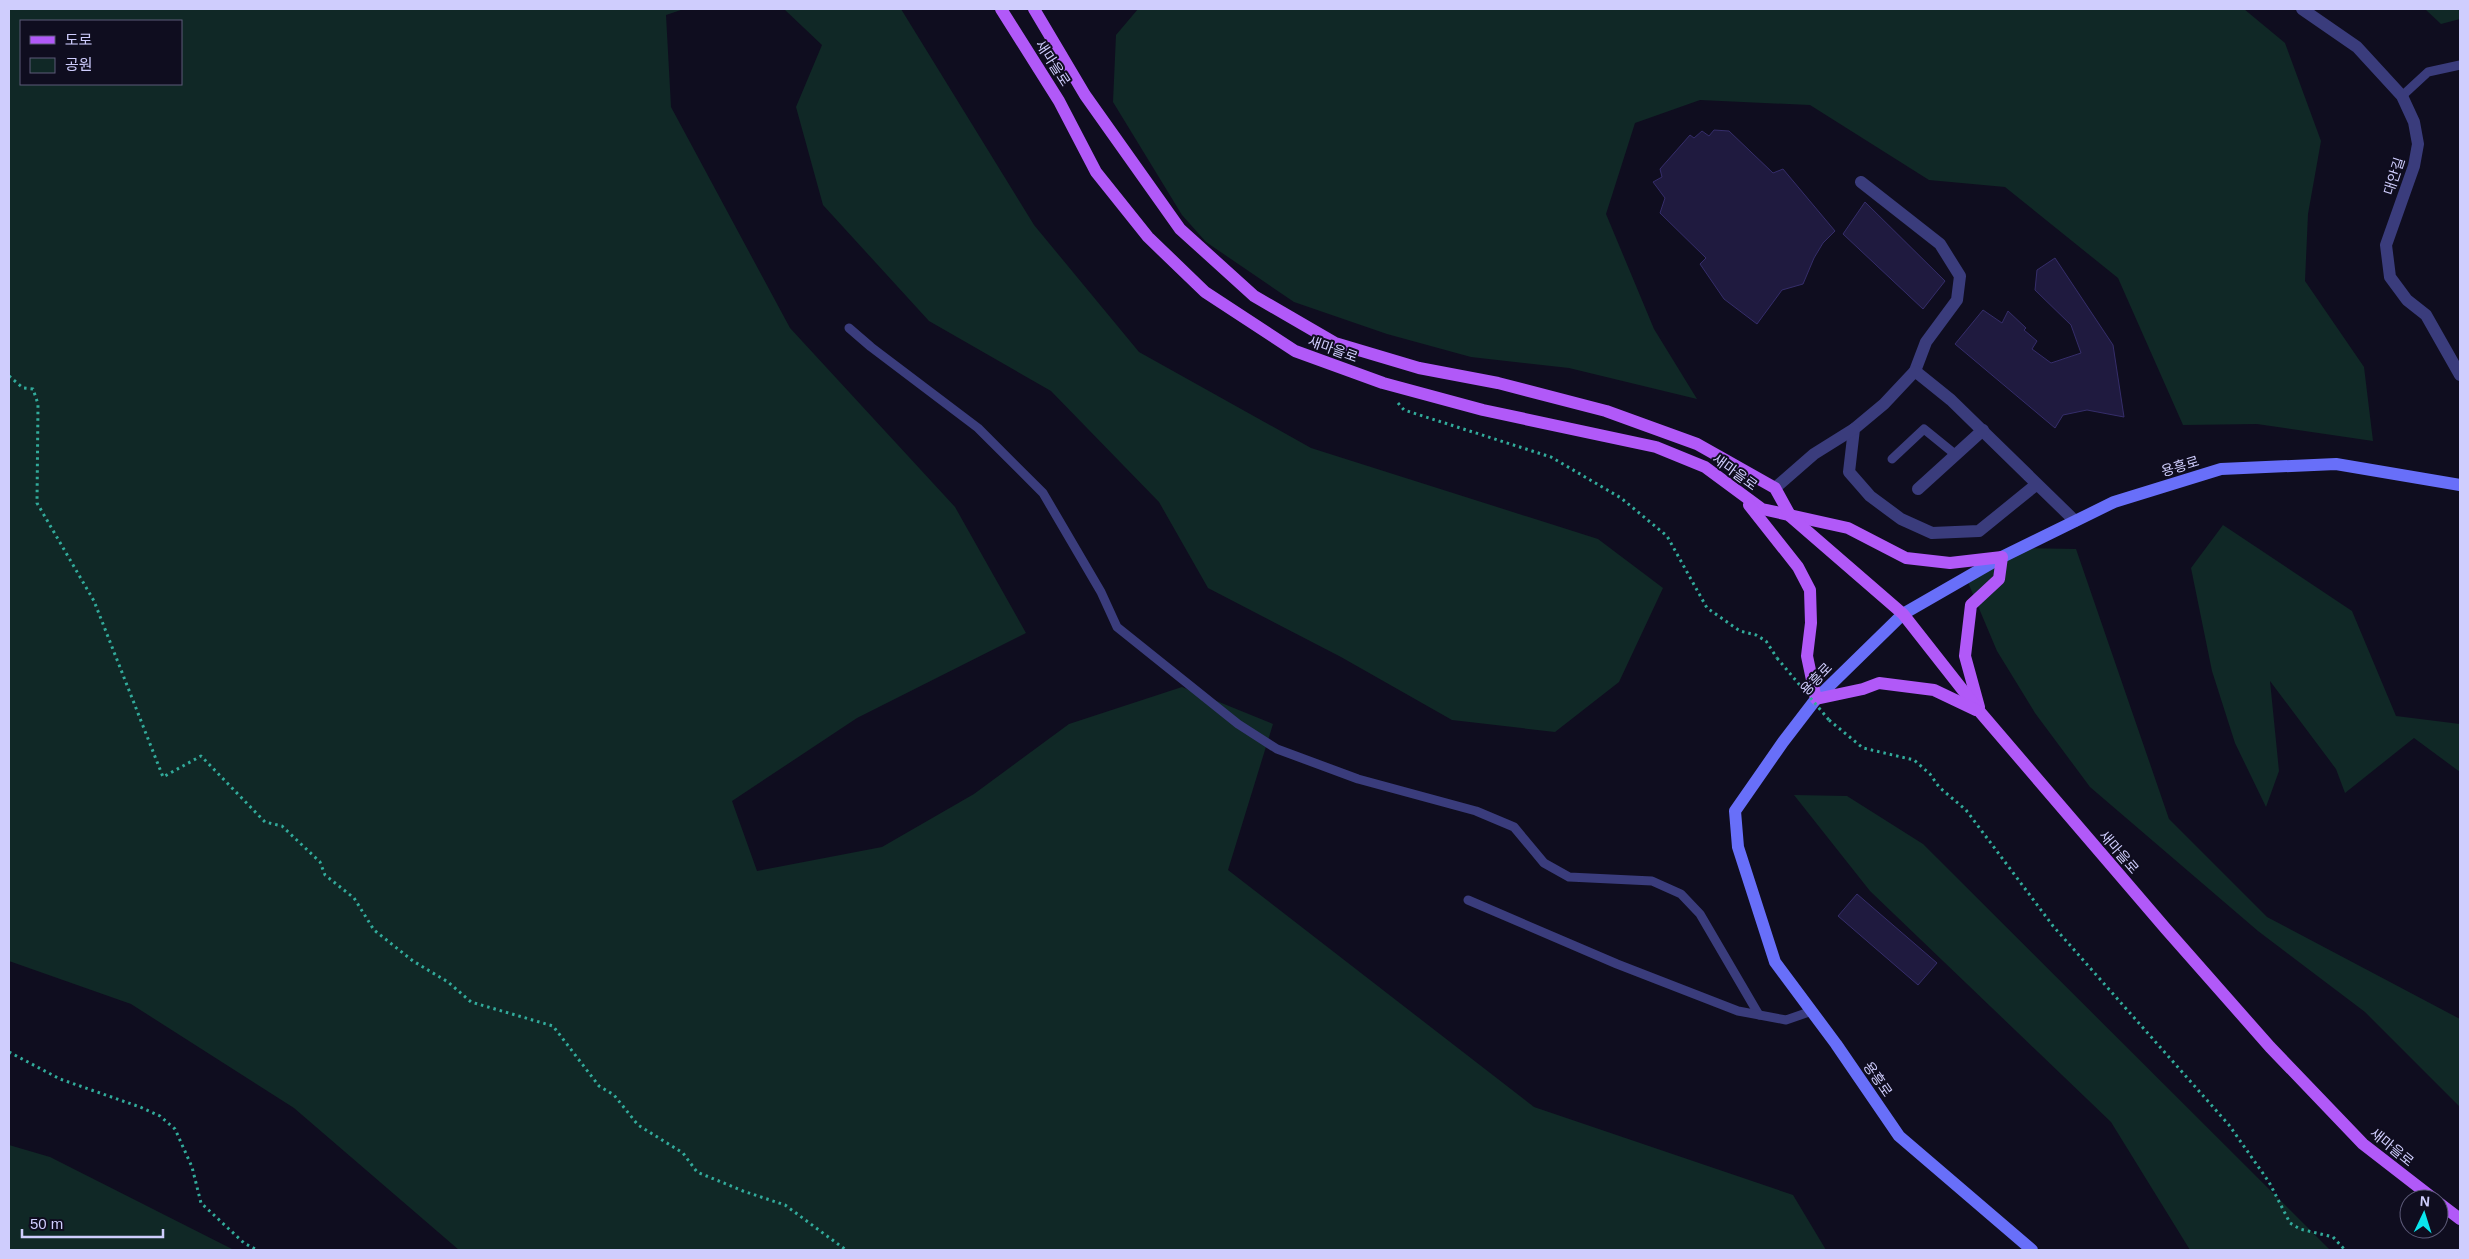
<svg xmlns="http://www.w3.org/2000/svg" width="2469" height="1259" font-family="Arial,'Noto Sans KR',sans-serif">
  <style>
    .green { fill: #102826; fill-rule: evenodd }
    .building { fill: #1f1a3f; stroke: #352d6a }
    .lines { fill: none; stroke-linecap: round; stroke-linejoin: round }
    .path { stroke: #32ab9b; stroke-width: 3; stroke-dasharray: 2.5 4; stroke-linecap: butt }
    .lane { stroke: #3a3c7c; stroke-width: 9 }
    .street { stroke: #3a3c7c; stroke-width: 12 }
    .secondary { stroke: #686ff9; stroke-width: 12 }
    .primary { stroke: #b159f8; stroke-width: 12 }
    .path-bridge { stroke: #32ab9b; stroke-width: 3; stroke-dasharray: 2.5 4; stroke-linecap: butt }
    .labels { text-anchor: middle; stroke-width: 4; stroke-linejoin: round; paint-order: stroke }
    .street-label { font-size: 14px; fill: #cfcdfd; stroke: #0f0d1f }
  </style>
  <rect width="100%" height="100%" fill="#0f0d1f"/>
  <g class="green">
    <path d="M9,9H684L666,15L671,107L790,328L955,507L1026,633L857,718L732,801L757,871L882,847L974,794L1069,724L1182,687L1273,724L1228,870L1534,1107L1793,1195L1826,1250H459L294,1108L131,1004L9,961ZM21,21H181V84H21Z"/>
    <path d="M784,9H901L1034,225L1139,352L1311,448L1598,539L1663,588L1619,682L1555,732L1452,720L1341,657L1208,588L1159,502L1051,391L929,321L823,205L796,107L822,45Z"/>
    <path d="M1138,9H2244L2285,43L2321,141L2308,214L2305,281L2364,367L2373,441L2257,424L2183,425L2118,278L2005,187L1929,180L1810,105L1700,100L1635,123L1606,214L1654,329L1697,399L1569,368L1471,357L1387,334L1294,302L1206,242L1182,215L1113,102L1116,35Z"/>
    <path d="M2425,9H2460V19L2441,24Z"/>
    <path d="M2223,525L2352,611L2396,716L2460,724V772L2414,738L2345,793L2336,769L2270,681L2279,771L2266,807L2235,743L2212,671L2191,568Z"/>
    <path d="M2015,548L2076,549L2169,819L2267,917L2460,1019V1107L2365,1012L2258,931L2090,787L2035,713L1997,651L1967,580Z"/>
    <path d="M1794,795L1847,796L1923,844L2330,1250H2190L2111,1122L1870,891Z"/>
    <path d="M9,1145L50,1157L234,1250H9Z"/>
  </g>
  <g class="building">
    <path d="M1714,130L1729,131L1773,173L1783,169L1835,231L1823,243L1814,258L1803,284L1782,290L1757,324L1724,299L1700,264L1706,258L1660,213L1665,198L1653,182L1662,177L1660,169L1690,135L1694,138L1702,131L1709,136Z"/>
    <path d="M1865,202L1945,281L1923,309L1843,234Z"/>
    <path d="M2055,258L2113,345L2124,417L2087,410L2063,415L2055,428L1955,344L1983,310L2002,323L2008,311L2026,328L2024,330L2037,341L2032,349L2051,363L2081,353L2071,325L2035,290L2037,270Z"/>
    <path d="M1857,894L1937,963L1918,985L1838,916Z"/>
  </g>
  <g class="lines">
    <g class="path">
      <path d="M9,376L23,388L33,389L38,404L37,503L94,601L163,777L201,756L265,822L282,826L320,862L325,875L354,898L374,930L413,961L448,982L471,1002L553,1026L599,1086L614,1095L638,1125L683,1153L697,1172L743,1191L785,1205L846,1250"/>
      <path d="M1398,403L1404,410L1551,457L1621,498L1667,536L1707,608L1740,631L1756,635L1766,641L1777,658"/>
      <path d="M1829,720L1863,748L1914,760L1930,774L1939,787L1966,810L2053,926L2229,1125L2269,1182L2290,1223L2300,1229L2333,1237L2345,1250"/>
      <path d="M9,1052L60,1079L140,1107L160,1116L175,1129L192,1167L201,1203L244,1243L257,1250"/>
    </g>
    <g class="lane">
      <path d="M2402,96L2428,72L2460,65"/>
      <path d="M849,328L871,347L978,428L1043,493L1101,592L1117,627L1238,724L1277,749L1358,779L1476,811L1514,827L1544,863L1569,877L1652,881L1681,894L1700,914L1759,1015"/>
      <path d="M1892,459L1924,429L1956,455"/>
      <path d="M1468,900L1617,964L1738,1011L1786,1020L1812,1011"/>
    </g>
    <g class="street">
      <path d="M2302,9L2357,47L2402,96L2414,122L2418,144L2414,166L2386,245L2390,277L2407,300L2426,315L2460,375"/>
      <path d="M1861,182L1940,244L1960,276L1957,300L1926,342L1915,371"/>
      <path d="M2037,484L1979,531L1932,533L1901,519L1870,496L1849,472L1854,429L1884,404L1915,371L1951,400L2075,521"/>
      <path d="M1775,488L1814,454L1854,429"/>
      <path d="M1918,489L1983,430"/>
    </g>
    <path class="secondary" d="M2032,1250L1899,1136L1836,1044L1775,962L1738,847L1735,811L1783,742L1816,699L1903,614L2002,557L2114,502L2221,469L2336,464L2460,485"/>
    <g class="primary">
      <path d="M1001,9L1059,101L1096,172L1148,237L1205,292L1295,351L1383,383L1483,410L1656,447L1705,467L1762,509L1848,528L1906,558L1950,563L2002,557L1999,579L1971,605L1965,656L1979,707"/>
      <path d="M1034,9L1085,95L1180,229L1254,296L1335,343L1419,368L1498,383L1606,411L1697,444L1775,488L1791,517L1903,614L1980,712L2166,929L2270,1047L2363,1144L2434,1199"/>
      <path d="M1749,505L1798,567L1810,590L1811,623L1807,656L1816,699L1863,689L1879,683L1934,690L1976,710"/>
      <path d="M2439,1203L2460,1219"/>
    </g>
    <path class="path-bridge" d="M1777,658L1829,720"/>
  </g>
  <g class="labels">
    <g class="street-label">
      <text transform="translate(1053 63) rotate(57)" y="5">새마을로</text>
      <text transform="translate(2394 176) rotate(-72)" y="5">대안길</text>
      <text transform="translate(1333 349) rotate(20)" y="5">새마을로</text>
      <text transform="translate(2180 466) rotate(-17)" y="5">용흥로</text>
      <text transform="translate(1735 472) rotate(36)" y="5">새마을로</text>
      <text transform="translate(1816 679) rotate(-46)" y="5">용흥로</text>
      <text transform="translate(2119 852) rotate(49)" y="5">새마을로</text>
      <text transform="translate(1878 1079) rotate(55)" y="5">용흥로</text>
      <text transform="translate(2392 1147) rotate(39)" y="5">새마을로</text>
    </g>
  </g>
  <rect width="2469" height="1259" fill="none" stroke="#cfcdfd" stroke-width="20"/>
  <rect x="20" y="20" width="162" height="65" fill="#0f0d1f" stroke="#5c5a78"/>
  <rect x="30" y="36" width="25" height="8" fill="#b159f8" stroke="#5c5a78"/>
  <text x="65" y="45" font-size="15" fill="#cfcdfd">도로</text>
  <rect x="30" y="58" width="25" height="15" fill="#102826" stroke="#5c5a78"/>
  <text x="65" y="70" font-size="15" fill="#cfcdfd">공원</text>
  <g transform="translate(2424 1214) rotate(4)"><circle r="24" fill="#0f0d1f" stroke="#5c5a78"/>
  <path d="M0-4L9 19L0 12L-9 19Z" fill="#0ae6ec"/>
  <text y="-8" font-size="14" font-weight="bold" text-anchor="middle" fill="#cfcdfd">N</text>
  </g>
  <path d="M22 1229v8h141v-8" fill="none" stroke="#cfcdfd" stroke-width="2.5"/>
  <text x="30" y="1229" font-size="15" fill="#cfcdfd" stroke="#0f0d1f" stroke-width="4" paint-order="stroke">50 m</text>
</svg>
